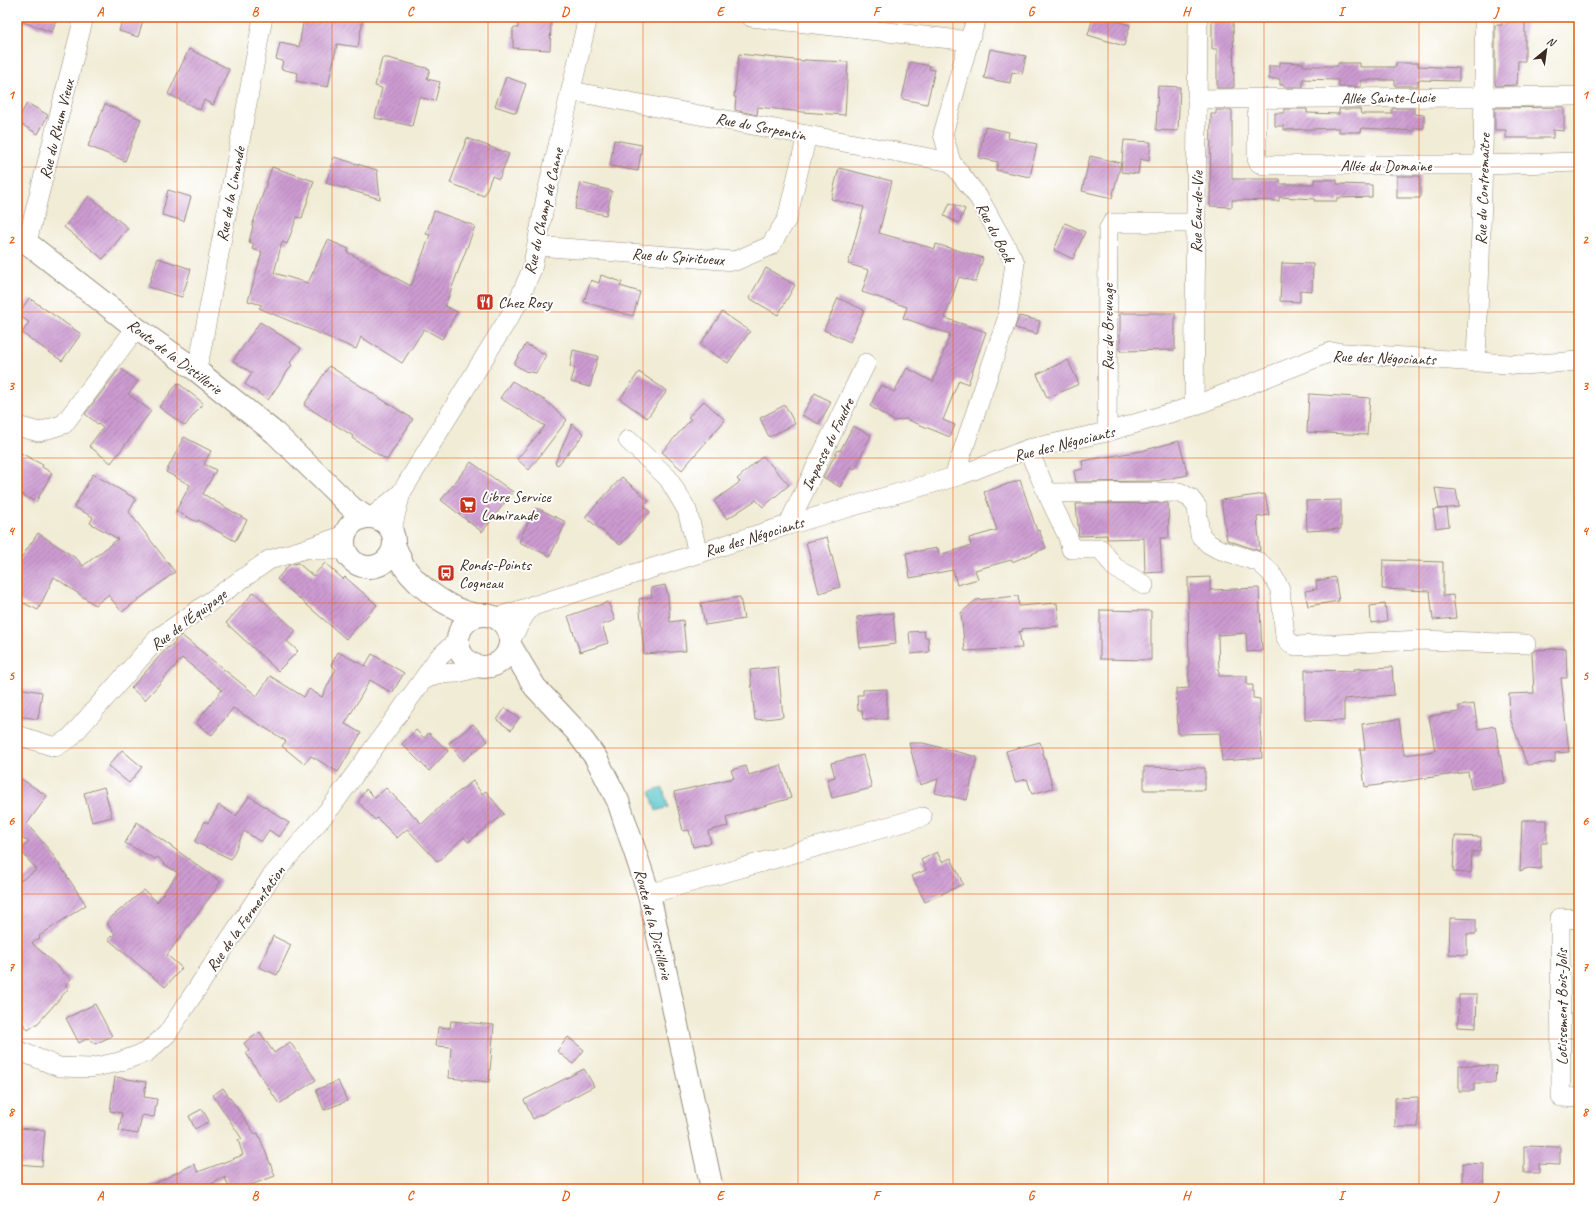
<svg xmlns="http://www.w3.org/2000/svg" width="1596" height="1206" font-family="Caveat,sans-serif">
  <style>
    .water { fill: #57c5cb; stroke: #497874 }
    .building { fill: url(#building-hatch) }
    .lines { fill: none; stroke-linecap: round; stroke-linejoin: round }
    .street-casing { stroke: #968b7a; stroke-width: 20 }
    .secondary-casing { stroke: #968b7a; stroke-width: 24 }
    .street { stroke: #fff; stroke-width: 19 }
    .secondary { stroke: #fff; stroke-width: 22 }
    .grid { fill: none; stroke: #e8590c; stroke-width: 1; stroke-opacity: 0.55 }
    .labels { text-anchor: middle; stroke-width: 4; stroke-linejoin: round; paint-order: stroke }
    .street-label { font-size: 16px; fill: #3b2a1e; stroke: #fff }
    .poi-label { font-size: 16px; fill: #3b2a1e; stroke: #fff; text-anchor: start }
    .neatline { fill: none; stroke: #e8590c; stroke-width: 1.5 }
    .grid-label { font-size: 13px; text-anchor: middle; font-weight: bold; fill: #e8590c }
  </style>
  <defs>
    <pattern id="building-hatch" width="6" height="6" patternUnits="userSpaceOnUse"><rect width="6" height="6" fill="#cc9bd1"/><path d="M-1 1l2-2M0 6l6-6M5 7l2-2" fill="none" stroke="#a77fa9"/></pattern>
  </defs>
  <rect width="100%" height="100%" fill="#fff"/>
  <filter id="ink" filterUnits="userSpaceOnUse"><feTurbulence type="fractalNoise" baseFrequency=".025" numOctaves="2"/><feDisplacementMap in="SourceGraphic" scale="8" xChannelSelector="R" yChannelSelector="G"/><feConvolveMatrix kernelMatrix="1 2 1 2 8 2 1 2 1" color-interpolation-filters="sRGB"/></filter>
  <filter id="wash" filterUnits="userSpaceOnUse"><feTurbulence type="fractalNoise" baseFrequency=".012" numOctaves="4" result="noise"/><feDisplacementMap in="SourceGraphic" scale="16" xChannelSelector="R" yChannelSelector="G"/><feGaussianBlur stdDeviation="0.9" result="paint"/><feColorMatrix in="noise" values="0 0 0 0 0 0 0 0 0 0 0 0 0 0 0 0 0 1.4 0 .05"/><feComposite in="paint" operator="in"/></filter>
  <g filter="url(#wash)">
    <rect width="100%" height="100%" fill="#f1ecd6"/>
    <path class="water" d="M663,788L668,807L656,811L650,792Z"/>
    <g id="blocks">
      <g class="building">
        <path d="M17,17H57L52,32L17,20Z"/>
        <path d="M123,17H144L138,37L119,31Z"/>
        <path d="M304,17H355L363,18L358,47L337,44L328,87L296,81L298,73L281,69L283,61L276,59L280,43L299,47Z"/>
        <path d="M1093,17H1101L1130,25L1124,46L1088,35Z"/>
        <path d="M1212,17H1233L1234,87L1232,88H1217V49H1212Z"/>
        <path d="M1502,17H1525V61H1518L1517,85L1496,86L1495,83V25H1502Z"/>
        <path d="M518,20L551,21L550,50L513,48V28H518Z"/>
        <path d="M189,49L229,69L213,105L204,100L200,110L168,94Z"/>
        <path d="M990,49L1026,56L1022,74L1012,72L1010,83L984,78Z"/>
        <path d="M739,54L804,61V60L848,62L845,115L802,112L758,107L757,115L735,110L736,97H734Z"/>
        <path d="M382,58H388L430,69L427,79L440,82L435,101L419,97L412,126L375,118L382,88L375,86Z"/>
        <path d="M910,62L930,66L929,69L935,70L927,104L902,99Z"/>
        <path d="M1280,62L1303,63V66H1338V63H1360V67H1396V63H1418V66L1459,68V81L1418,80V86H1395V80H1361V87H1339L1338,80L1303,79V87H1284V85H1280V79H1269V66H1280Z"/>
        <path d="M506,77L526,84L516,113L495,106Z"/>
        <path d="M1158,86L1180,87L1178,131L1156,130Z"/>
        <path d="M27,103L48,115L38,134L17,122Z"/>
        <path d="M105,104L141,119L125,161L88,146Z"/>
        <path d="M1564,107V131L1553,130V138H1506V130H1495V108Z"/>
        <path d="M1395,108H1414V114L1424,115V128H1414V131L1362,128L1361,132H1339V128L1284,130V126H1275V113H1284V109H1307V113L1339,114V109H1360L1361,114H1392V109Z"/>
        <path d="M1216,110H1232V179H1280V184H1314V179L1337,180V184L1372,185V197L1337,198V201H1314L1315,199L1279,197V201L1232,200V207L1210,206L1211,114H1216Z"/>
        <path d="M985,127L1009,132L1008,138L1037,144L1030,177L996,170L998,162L979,158Z"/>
        <path d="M467,138L509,154L499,179L492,176L484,196L450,183Z"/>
        <path d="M614,140L642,145L638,171L610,166Z"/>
        <path d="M1124,140L1151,142L1149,161L1140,159L1138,174L1121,172Z"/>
        <path d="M1090,156L1121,163L1112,198L1082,191Z"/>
        <path d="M334,157L377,170L380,199L326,183Z"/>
        <path d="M272,167L314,181L302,218L297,217L287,244L282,242L274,273L308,283L328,240L349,249L347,252L411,286L430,235L426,234L434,211L475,226L445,306L457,312L442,339L424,329L402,363L361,337L356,349L259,308L262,305L248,301L262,252L252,249L254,244L249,242L253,226H252Z"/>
        <path d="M839,168L892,181L879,233L935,249L936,244L983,258L976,282L959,277L945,318L986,332L968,384L959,380L943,420L955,425L950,437L906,419L894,421L870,406L881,385L894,392L907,368L933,382L950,334L903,318L907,307L862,292L869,270L848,264L864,207L831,199Z"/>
        <rect x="1397" y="176" width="23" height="22"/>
        <path d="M581,183L612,191L606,215L575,209Z"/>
        <path d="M168,190L191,197L184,221L162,215Z"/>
        <path d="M89,196L128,228L103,259L64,227Z"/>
        <path d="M950,203L965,209L959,223L944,216Z"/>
        <path d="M1065,223L1085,232L1073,259L1054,250Z"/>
        <path d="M158,258L191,269L182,297L148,287Z"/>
        <path d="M1282,263L1313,264L1312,291L1300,290V302L1280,301Z"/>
        <path d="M766,268L795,285L778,315L749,298Z"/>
        <path d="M601,275L622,282L620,286L640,292L633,316L584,302L591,280L599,283Z"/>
        <path d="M29,298L81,334L62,361L22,333L29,322L18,315Z"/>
        <path d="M838,298L864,310L850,342L824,330Z"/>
        <path d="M722,312L750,331L728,363L700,345Z"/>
        <path d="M1120,313H1175V350L1120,351Z"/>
        <path d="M1019,316L1040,321L1037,334L1015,328Z"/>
        <path d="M260,322L301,348L290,363L292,365L268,400L245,384L252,373L233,361Z"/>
        <path d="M526,344L546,355L536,373L525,371L514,364Z"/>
        <path d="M573,350L598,356L590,387L571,382L575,368L570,367Z"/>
        <path d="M1068,360L1079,384L1047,398L1037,374Z"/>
        <path d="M329,366L413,419L387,460L352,438L353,436L304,405Z"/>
        <path d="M120,368L138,382L128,394L151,411L111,463L89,446L103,428L85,414Z"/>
        <path d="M639,372L667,391L647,418L620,399Z"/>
        <path d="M512,381L546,401L567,420L529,470L517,459L545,426L500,398Z"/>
        <path d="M178,383L203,403L185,426L159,407Z"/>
        <path d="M815,393L831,402L819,424L802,415Z"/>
        <path d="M1309,394L1370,398L1367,435L1307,432Z"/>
        <path d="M704,401L725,420L682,470L662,452L691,419L688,417Z"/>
        <path d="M785,405L795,424L769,437L760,418Z"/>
        <path d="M572,424L584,434L558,465L555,463Z"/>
        <path d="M853,426L871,435L855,469L851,467L840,487L823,477L838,450L840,451Z"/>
        <path d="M184,437L211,451L204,464L216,470L203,494L247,520L235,541L198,520L197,522L176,511L190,485L166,472Z"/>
        <path d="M1179,441L1188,475L1156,481L1076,482L1074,471L1083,469L1082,461L1141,451Z"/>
        <path d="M17,451L43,465L42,467L52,473L36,502L17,492Z"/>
        <path d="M763,456L789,485L763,507L756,500L727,519L714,501L740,482L737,479Z"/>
        <path d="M471,462L513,492L482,532L441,500Z"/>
        <path d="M93,474L136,499L129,512L175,572L122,612L108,595L95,605L54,577L38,610L17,600V564L38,533L77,559L83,566L118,539L90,523L93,517L74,507Z"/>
        <path d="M622,477L649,501L644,506L650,512L620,545L585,517Z"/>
        <path d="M1020,480L1037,531L1039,530L1046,548L1012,562L1011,560L975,570L978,579L957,585L953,570L910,578L906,553L938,548L939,555L971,546L969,538L997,530L984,492Z"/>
        <path d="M1435,488L1456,490L1459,507L1439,509Z"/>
        <path d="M1265,494L1269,515L1257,517L1260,551L1227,540L1221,500Z"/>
        <path d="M1341,500V529L1307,531L1306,501Z"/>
        <path d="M1168,503L1169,538H1160L1162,572L1145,573L1144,538L1107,539V535L1079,536L1076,504Z"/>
        <path d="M1447,508L1449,526L1436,528L1433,510Z"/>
        <path d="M534,509H539L566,522L550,556L519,542Z"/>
        <path d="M827,537L840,587L819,593L806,542Z"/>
        <path d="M1383,560L1443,562V596L1453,595L1456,618L1433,620L1430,591L1382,589Z"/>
        <path d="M298,563L313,576L325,563L343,579L345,577L377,605L346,639L277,579L289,565Z"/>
        <path d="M1210,577V590L1259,588L1262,651L1247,652L1246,633L1218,635L1219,676H1247V685H1253V698L1260,699V725L1262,758L1222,761L1220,733L1178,734L1176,689L1189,688L1188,578Z"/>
        <path d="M1335,577L1339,601L1308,606L1305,591L1317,589L1316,581Z"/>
        <path d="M665,585L668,596L670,622L683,620L686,651L644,654L639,599L652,597L651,588Z"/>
        <path d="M254,592L296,631L287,641L298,651L278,671L226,623Z"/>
        <path d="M1018,596L1019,606L1057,603L1059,626L1022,629V632L1019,631L1022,648L965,651L961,613L976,600Z"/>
        <path d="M740,597L744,619L705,625L701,603Z"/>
        <path d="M608,602L615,620L602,625L608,643L580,652L568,616Z"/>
        <path d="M1385,604L1387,621L1371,623L1370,606Z"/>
        <path d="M1100,610L1151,611V660L1100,659Z"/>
        <path d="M893,613L896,644L860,648L857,617Z"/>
        <path d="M924,631L925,638L928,637L929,652L911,654L909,632Z"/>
        <path d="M181,635L257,696L270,676L304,697L309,689L322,697L336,669L331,665L338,652L365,666L372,654L404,673L392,693L370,680L345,724L361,733L338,772L311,756L304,764L282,746L286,741L233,708L212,735L196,723L222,690L182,658L145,700L131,688L168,647L169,648Z"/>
        <path d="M1566,648L1567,678H1561L1569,752L1555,753V762L1527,765L1510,718L1509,694L1534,693L1532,653L1535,650Z"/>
        <path d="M778,667L783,717L755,720L750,670Z"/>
        <path d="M1392,667L1394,695L1344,699V721L1305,720V670L1355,671L1354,669Z"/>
        <path d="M17,688L42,692L38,719L17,716Z"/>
        <path d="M887,689V719H863L862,710H858L857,695H863V690Z"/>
        <path d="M1474,704L1478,729L1495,726L1505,783L1471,789L1468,772L1365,787L1360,749H1365L1362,724L1399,719L1404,755L1435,751L1429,716L1459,712V706Z"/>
        <path d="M505,708L519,718L511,730L497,720Z"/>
        <path d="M473,724L488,741L463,761L449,743Z"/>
        <path d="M416,730L424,738L429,733L448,751L429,771L402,744Z"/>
        <path d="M1040,742L1053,788L1032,794L1027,779L1015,782L1006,751Z"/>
        <path d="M909,743H923L977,757L967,800L935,793L938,779L920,785Z"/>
        <path d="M122,750L142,767L129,783L108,766Z"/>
        <path d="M863,755L872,788L832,798L827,779L835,777L831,763Z"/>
        <path d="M781,765L791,798L726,817L728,826L708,831L711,843L693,847L689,830L683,831L674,792L734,778L731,770L746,766L749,775Z"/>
        <path d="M1144,767L1205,768V790H1144Z"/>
        <path d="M17,776L47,796L27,824L51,852L86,905L39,936L40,938L32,943L71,979L65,985L69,988L38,1023L28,1030L17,1016V883L37,870L20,850L29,842L19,836L17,839Z"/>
        <path d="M473,781L482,794L486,791L504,814L468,842L464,837L438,862L407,829L397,838L377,818L375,820L358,802L366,789L375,798L386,788L422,824L444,803Z"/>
        <path d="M104,787L112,817L92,822L84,793Z"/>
        <path d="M249,796L289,823L279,837L269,830L261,842L244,831L231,859L195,842L205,821L208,823L219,805L236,816Z"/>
        <path d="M1522,820H1547V843H1541V869L1528,868L1520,871Z"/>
        <path d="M137,822L221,882L167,955L182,968L165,987L108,939L115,934L108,925V920L144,890L157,902L178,873L164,864L158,857L155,859L125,843Z"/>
        <path d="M1455,836L1481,837L1480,852H1472L1471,873L1453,872Z"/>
        <path d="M937,852L942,862L951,858L963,884L925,902L912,876L926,870L921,860Z"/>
        <path d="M1450,918L1476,919V934H1467V955L1449,954Z"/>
        <path d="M273,936L291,945L277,975L259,967Z"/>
        <path d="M1459,995H1477L1476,1028L1458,1027Z"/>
        <path d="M95,1004L112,1036L95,1044L88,1038L79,1043L66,1018Z"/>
        <path d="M451,1021L494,1025L489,1082L449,1078L451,1047L436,1046L438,1027L450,1028Z"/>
        <path d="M260,1032L274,1053L290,1042L316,1080L279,1104L246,1053L249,1051L244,1043Z"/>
        <path d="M568,1037L584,1050L573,1064L557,1051Z"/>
        <path d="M1459,1065L1496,1066L1495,1083H1474V1091H1459Z"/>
        <path d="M584,1069L594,1086L533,1119L524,1100Z"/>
        <path d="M115,1077L146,1082L144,1097L157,1099L154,1117L142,1115L138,1134L119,1131L122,1113L110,1111Z"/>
        <path d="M338,1081L347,1101L324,1110L316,1090Z"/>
        <path d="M223,1088L255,1134L258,1133L275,1176L240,1189H229L225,1177L202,1189H144L194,1164L198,1172L243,1155L238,1140L242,1139L213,1095Z"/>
        <path d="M1418,1097V1127H1395V1098Z"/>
        <path d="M202,1109L209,1121L195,1129L189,1116Z"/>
        <path d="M17,1128L45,1130L42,1166L17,1164Z"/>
        <path d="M1524,1146L1560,1147V1165L1539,1164V1173H1524Z"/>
        <path d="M1463,1163L1484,1164L1483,1189H1463Z"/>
      </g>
    </g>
  </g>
  <g filter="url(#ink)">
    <use href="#blocks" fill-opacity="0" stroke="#968b7a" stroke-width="1"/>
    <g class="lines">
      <g class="street-casing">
        <g id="street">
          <path d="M751,17L969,41"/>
          <path d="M571,91L951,162"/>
          <path d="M1197,99L1579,96"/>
          <path d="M1257,99V159L1259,163L1264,165H1483L1579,162"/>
          <path d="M27,242L84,17"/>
          <path d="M537,246L735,261L770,246L787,219L807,135"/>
          <path d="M1476,361C1481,246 1485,132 1484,17"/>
          <path d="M196,370L201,351L263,17"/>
          <path d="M1194,406L1198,17"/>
          <path d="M17,426L39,432L64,424L136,328"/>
          <path d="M1107,432L1108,230L1112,223H1196"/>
          <path d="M628,440L668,478L687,510L698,553"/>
          <path d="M1028,449L1047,493L1068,537L1071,549H1101L1114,567L1144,585"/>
          <path d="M954,477L1007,319L1015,263L979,198L951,162L943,134L969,41L977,17"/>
          <path d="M1047,493L1179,492L1190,498L1197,507L1200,535L1209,544L1218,549L1259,562L1271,573L1280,589L1285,636L1289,642L1296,646L1421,640L1526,644"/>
          <path d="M372,517L401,493"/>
          <path d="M788,525L866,363"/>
          <path d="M392,532L395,516L401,493L516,306L532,269L546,197L588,17"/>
          <path d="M315,550H345"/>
          <path d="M495,618L788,525L961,475L1028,449L1107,432L1194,406L1331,352L1523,365L1579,361"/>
          <path d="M510,641L524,616L533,605"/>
          <path d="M422,681L436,674L457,673L479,667"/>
          <path d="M17,735L55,747L70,738L157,639L269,560L305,549L345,535"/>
          <path d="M649,894L922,817"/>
          <path d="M1579,919L1560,918L1561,1097L1579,1098"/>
          <path d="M17,1050L59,1067L90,1068L119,1062L147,1052L167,1034L271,877L332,806L422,681L438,658L457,641"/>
        </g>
      </g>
      <g class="secondary-casing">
        <g id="secondary">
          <path d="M17,235L136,328L196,370L275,433L352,508L366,517"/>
          <circle cx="369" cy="542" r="25"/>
          <path d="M394,545C397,551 400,559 403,565C418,588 457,616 485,615"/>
          <circle cx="484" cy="641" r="26"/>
          <path d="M510,645L535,687L576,731L596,758L618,801L649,894L712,1189"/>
        </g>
      </g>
      <use href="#street" class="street"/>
      <use href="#secondary" class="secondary"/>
    </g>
  </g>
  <path class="grid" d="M177,17V1189M332,17V1189M488,17V1189M643,17V1189M798,17V1189M953,17V1189M1108,17V1189M1264,17V1189M1419,17V1189M17,167H1579M17,312H1579M17,458H1579M17,603H1579M17,748H1579M17,894H1579M17,1039H1579"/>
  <defs>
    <g id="restaurant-square" transform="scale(0.9)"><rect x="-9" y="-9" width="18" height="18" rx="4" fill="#c8321e" stroke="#fff"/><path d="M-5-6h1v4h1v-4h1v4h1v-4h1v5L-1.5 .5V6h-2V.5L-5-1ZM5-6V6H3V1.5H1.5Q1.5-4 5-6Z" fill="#fff"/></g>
    <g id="supermarket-square" transform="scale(0.9)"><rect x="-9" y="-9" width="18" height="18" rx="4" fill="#c8321e" stroke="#fff"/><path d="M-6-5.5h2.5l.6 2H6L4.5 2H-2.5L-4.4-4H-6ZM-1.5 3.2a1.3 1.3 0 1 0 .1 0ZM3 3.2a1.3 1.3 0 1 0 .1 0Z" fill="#fff"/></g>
    <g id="bus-square" transform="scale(0.9)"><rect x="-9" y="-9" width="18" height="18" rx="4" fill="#c8321e" stroke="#fff"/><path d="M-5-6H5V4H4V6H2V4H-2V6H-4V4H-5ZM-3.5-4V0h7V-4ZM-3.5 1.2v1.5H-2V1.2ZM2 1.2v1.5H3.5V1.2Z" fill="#fff"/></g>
  </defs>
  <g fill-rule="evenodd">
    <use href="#restaurant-square" x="485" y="302"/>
    <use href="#supermarket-square" x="468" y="505"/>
    <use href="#bus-square" x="446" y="573"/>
  </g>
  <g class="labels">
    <g class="street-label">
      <text transform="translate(1388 97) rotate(-1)" y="6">Allée Sainte-Lucie</text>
      <text transform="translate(761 126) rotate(11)" y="6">Rue du Serpentin</text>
      <text transform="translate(56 129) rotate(-76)" y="6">Rue du Rhum Vieux</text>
      <text x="1386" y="171">Allée du Domaine</text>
      <text transform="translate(1482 189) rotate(-88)" y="6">Rue du Contremaître</text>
      <text transform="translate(230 194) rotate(-79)" y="6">Rue de la Limande</text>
      <text transform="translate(543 211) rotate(-77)" y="6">Rue du Champ de Canne</text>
      <text transform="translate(1196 212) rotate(-89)" y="6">Rue Eau-de-Vie</text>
      <text transform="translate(996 232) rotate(63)" y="6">Rue du Bock</text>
      <text transform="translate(678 256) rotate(4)" y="6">Rue du Spiritueux</text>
      <text transform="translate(1107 327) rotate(-90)" y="6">Rue du Breuvage</text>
      <text transform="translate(175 356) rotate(37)" y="6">Route de la Distillerie</text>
      <text transform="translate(1384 357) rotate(2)" y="6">Rue des Négociants</text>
      <text transform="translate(1064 443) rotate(-14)" y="6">Rue des Négociants</text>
      <text transform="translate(827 444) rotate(-64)" y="6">Impasse du Foudre</text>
      <text transform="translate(754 536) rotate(-17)" y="6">Rue des Négociants</text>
      <text transform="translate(188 619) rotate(-37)" y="6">Rue de l'Équipage</text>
      <text transform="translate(245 918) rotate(-55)" y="6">Rue de la Fermentation</text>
      <text transform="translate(654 924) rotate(76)" y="6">Route de la Distillerie</text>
      <text transform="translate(1561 1007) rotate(-90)" y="6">Lotissement Bois-Jolis</text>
    </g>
    <g class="poi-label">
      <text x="498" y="308">Chez Rosy</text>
      <text x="481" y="502">Libre Service<tspan x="481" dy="18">Lamirande</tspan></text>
      <text x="459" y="570">Ronds-Points<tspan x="459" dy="18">Cogneau</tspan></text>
    </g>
  </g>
  <rect width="1596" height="1206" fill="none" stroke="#fff" stroke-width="44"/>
  <g transform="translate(1546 50) rotate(29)" stroke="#ffffff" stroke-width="3" paint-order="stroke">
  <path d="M0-3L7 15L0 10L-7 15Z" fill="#3b2a1e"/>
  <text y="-6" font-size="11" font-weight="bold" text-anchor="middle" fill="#3b2a1e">N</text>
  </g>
  <rect x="22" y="22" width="1552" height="1162" class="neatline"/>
  <g class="grid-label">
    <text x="100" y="16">A</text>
    <text x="255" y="16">B</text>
    <text x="410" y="16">C</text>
    <text x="565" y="16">D</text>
    <text x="720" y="16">E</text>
    <text x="876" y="16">F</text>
    <text x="1031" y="16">G</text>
    <text x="1186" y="16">H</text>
    <text x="1341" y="16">I</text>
    <text x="1496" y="16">J</text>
    <text x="11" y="99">1</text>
    <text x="1585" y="99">1</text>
    <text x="11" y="244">2</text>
    <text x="1585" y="244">2</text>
    <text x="11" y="390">3</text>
    <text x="1585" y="390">3</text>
    <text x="11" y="535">4</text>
    <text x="1585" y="535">4</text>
    <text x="11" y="680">5</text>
    <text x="1585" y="680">5</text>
    <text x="11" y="825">6</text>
    <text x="1585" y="825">6</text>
    <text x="11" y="971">7</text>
    <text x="1585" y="971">7</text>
    <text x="11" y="1116">8</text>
    <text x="1585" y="1116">8</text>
    <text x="100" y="1200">A</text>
    <text x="255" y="1200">B</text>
    <text x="410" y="1200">C</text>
    <text x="565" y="1200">D</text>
    <text x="720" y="1200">E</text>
    <text x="876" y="1200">F</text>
    <text x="1031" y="1200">G</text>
    <text x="1186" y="1200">H</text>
    <text x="1341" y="1200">I</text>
    <text x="1496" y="1200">J</text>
  </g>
</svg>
